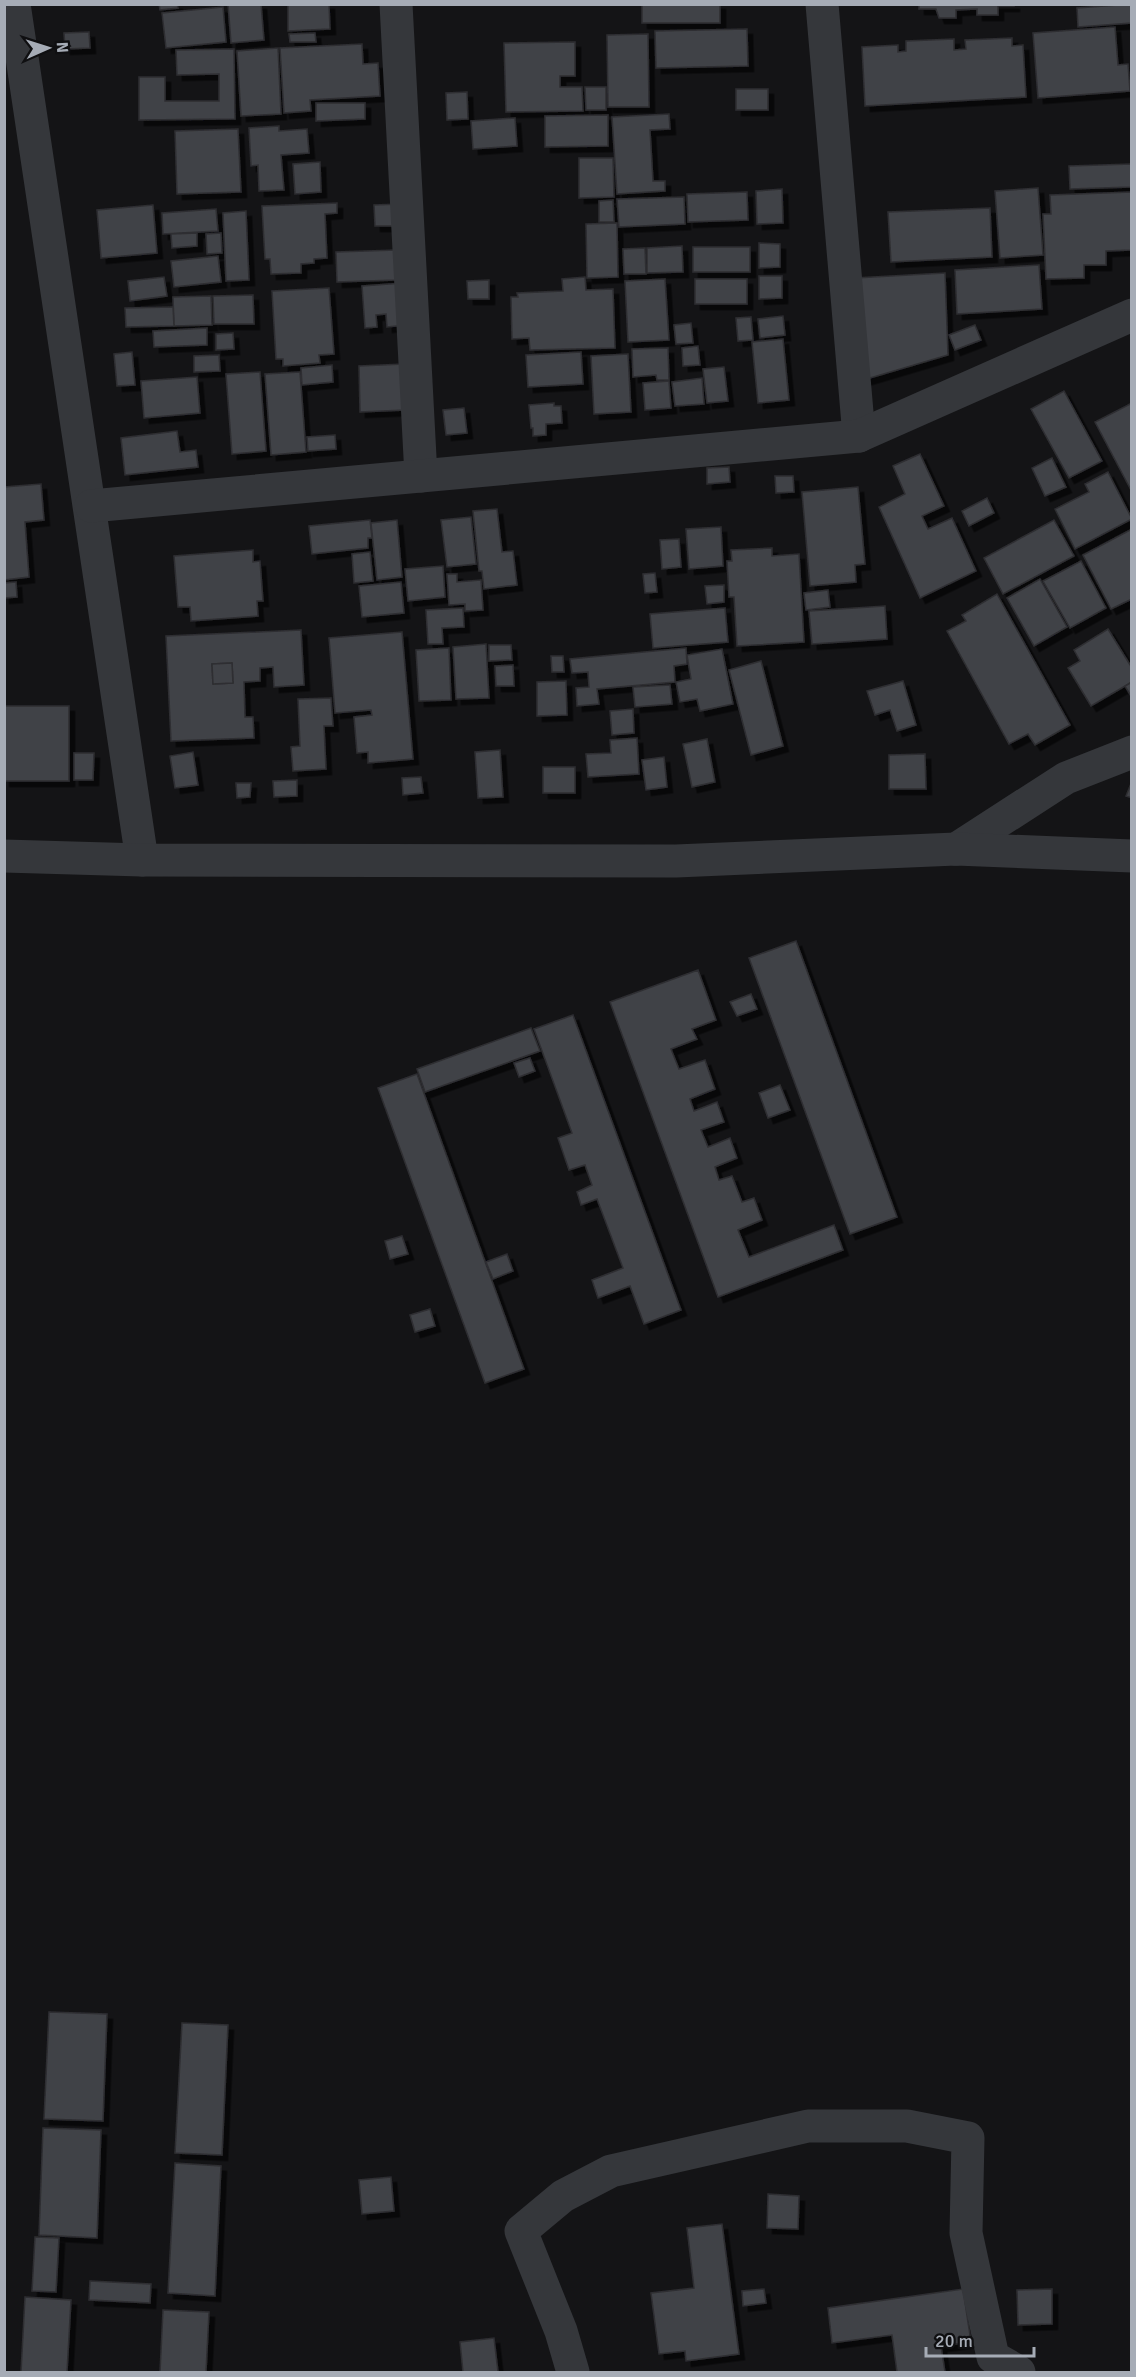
<svg xmlns="http://www.w3.org/2000/svg" width="1136" height="2377" font-family="Signika,sans-serif">
  <style>
    .building { fill: #404246; stroke: #2e2e32; stroke-width: 1.5; fill-rule: evenodd; filter: url(#shadow) }
    .lines { fill: none; stroke-linecap: round; stroke-linejoin: round }
    .minor { stroke: #35373b; stroke-width: 33 }
  </style>
  <defs>
    <filter id="shadow"><feDropShadow dx="5.5" dy="5.5" stdDeviation="0" flood-color="#0009"/></filter>
  </defs>
  <rect width="100%" height="100%" fill="#141416"/>
  <g class="building">
    <path d="M159,4H177L178,8L160,10Z"/>
    <path d="M228,4H261L264,40L231,43Z"/>
    <path d="M288,4H329L330,29L288,31Z"/>
    <rect x="642" y="4" width="78" height="19"/>
    <path d="M919,4H1014V6H998V15H977V9L956,10V18H939L936,9H919Z"/>
    <path d="M1132,4V23L1078,27L1077,8Z"/>
    <path d="M223,7L226,42L166,48L162,13Z"/>
    <path d="M1115,27L1118,65L1128,64L1130,91L1038,98L1033,33Z"/>
    <path d="M747,29L748,66L656,68L655,31Z"/>
    <path d="M89,32L90,48L65,49L64,33Z"/>
    <path d="M315,33L316,42H290L289,34Z"/>
    <path d="M648,34L649,107H608L607,35Z"/>
    <path d="M1012,38V46L1023,45L1026,97L865,106L862,47L898,45V52L906,51V41L954,39V50L966,49L965,40Z"/>
    <path d="M575,42V76H560V87H582L583,111L506,112L504,43Z"/>
    <path d="M362,44L363,64L378,63L380,96L310,100L311,111L284,113L280,48Z"/>
    <path d="M278,48L281,114L241,116L237,51Z"/>
    <path d="M234,49L235,119L139,120V77H165V101H219V74L177,75L176,50Z"/>
    <path d="M585,87H606V110H586Z"/>
    <rect x="736" y="89" width="32" height="21"/>
    <path d="M467,92L468,119L447,120L446,93Z"/>
    <path d="M316,103H365V119L316,121Z"/>
    <path d="M669,114L670,129L650,130L653,181H665V191L617,194L612,117Z"/>
    <path d="M608,115V146L545,147V116Z"/>
    <path d="M515,118L517,146L473,149L471,121Z"/>
    <path d="M279,126V131L307,129L309,153L281,155L284,190L259,191L258,165L251,166L249,128Z"/>
    <path d="M238,129L241,192L177,194L175,131Z"/>
    <path d="M579,158H613L614,197L579,198Z"/>
    <path d="M320,162L321,192L295,194L293,164Z"/>
    <path d="M1132,164V187L1070,189L1069,166Z"/>
    <path d="M1038,188L1043,255L1000,258L995,191Z"/>
    <path d="M782,189L783,223L757,224L756,191Z"/>
    <path d="M747,192L748,220L688,222L687,194Z"/>
    <path d="M1132,192V250L1106,251V265H1084V278L1046,279L1043,214H1051L1050,195Z"/>
    <path d="M684,197L685,224L619,227L617,199Z"/>
    <path d="M613,200L614,222H599V201Z"/>
    <path d="M337,203V213L325,214L327,258L314,259V263L301,264V273L271,274L270,259H265L262,206Z"/>
    <path d="M400,204V226H375L374,205Z"/>
    <path d="M153,205L157,253L101,258L97,210Z"/>
    <path d="M990,208L992,257L891,262L888,212Z"/>
    <path d="M216,209L218,231L163,234L162,213Z"/>
    <path d="M246,211L249,280L226,281L223,213Z"/>
    <path d="M617,223L618,277L587,278L586,224Z"/>
    <path d="M197,233V246L172,248L171,234Z"/>
    <path d="M221,233L222,253L207,254L206,234Z"/>
    <path d="M759,243L780,244V267L759,268Z"/>
    <path d="M682,246L683,272L647,273V248Z"/>
    <rect x="693" y="247" width="57" height="25"/>
    <path d="M645,248L646,274H624L623,249Z"/>
    <path d="M396,250L397,280L337,282L336,252Z"/>
    <path d="M218,256L221,282L174,287L171,261Z"/>
    <path d="M1039,265L1042,309L957,314L955,270Z"/>
    <path d="M945,273L948,355L860,381L855,278Z"/>
    <path d="M759,276H782V298L759,299Z"/>
    <path d="M164,277L167,296L130,301L128,281Z"/>
    <path d="M585,277L586,290L613,289L615,348L530,350L529,338L512,339L511,297H518L517,293L563,291L562,279Z"/>
    <path d="M665,279L669,340L628,342L625,281Z"/>
    <rect x="695" y="279" width="52" height="25"/>
    <path d="M489,280V299H468L467,281Z"/>
    <path d="M403,283L407,325L387,327L386,314L376,315L377,327L365,328L362,286Z"/>
    <path d="M329,288L334,354L319,355L320,363L283,366V359H276L272,291Z"/>
    <path d="M253,295L254,324H214L213,296Z"/>
    <path d="M211,296L212,325L174,326L173,297Z"/>
    <path d="M173,307L174,326L126,327L125,308Z"/>
    <path d="M783,316L785,335L760,338L758,319Z"/>
    <path d="M751,317L753,340L738,341L736,318Z"/>
    <path d="M691,323L693,343L676,344L674,325Z"/>
    <path d="M975,325L981,340L955,350L949,335Z"/>
    <path d="M207,328V345L154,347L153,331Z"/>
    <path d="M233,333L234,349L216,350V334Z"/>
    <path d="M783,339L789,400L758,403L752,342Z"/>
    <path d="M698,346L700,365L683,366L682,348Z"/>
    <path d="M668,348L669,380H657L656,375L633,377L632,349Z"/>
    <path d="M132,352L135,385L117,386L114,354Z"/>
    <path d="M581,352L583,384L528,387L526,355Z"/>
    <path d="M628,354L631,412L594,414L591,356Z"/>
    <path d="M219,355L220,371L194,372V356Z"/>
    <path d="M404,364L406,410L360,412L359,366Z"/>
    <path d="M332,365L333,382L302,385L301,368Z"/>
    <path d="M724,367L728,401L707,403L703,369Z"/>
    <path d="M260,372L266,451L232,454L226,374Z"/>
    <path d="M300,372L306,452L271,455L265,374Z"/>
    <path d="M197,377L200,413L144,418L141,381Z"/>
    <path d="M702,378L704,404L675,406L672,382Z"/>
    <path d="M669,381L671,408L645,410L643,383Z"/>
    <path d="M1064,391L1102,461L1069,478L1031,409Z"/>
    <path d="M554,403V406H561L562,423L546,424V435L533,436V428H531L529,405Z"/>
    <path d="M1132,403V492L1095,422Z"/>
    <path d="M464,408L467,433L446,435L443,410Z"/>
    <path d="M177,431L180,452L196,450L198,467L125,475L121,438Z"/>
    <path d="M335,435L336,449L308,451L307,437Z"/>
    <path d="M920,454L944,506L922,516L928,529L952,518L976,571L920,598L879,507L905,494L893,466Z"/>
    <path d="M1052,458L1066,487L1045,496L1032,468Z"/>
    <path d="M729,467L730,482L707,484V468Z"/>
    <path d="M1108,472L1132,519L1075,549L1055,509L1089,492L1085,484Z"/>
    <path d="M775,476H793L794,492L776,493Z"/>
    <path d="M41,484L44,520L25,522L29,577L4,580V487Z"/>
    <path d="M858,487L865,564L855,565L856,582L810,586L802,492Z"/>
    <path d="M987,498L994,513L969,526L962,511Z"/>
    <path d="M497,509L502,552L513,551L517,585L484,589L482,571H479L473,511Z"/>
    <path d="M471,517L476,564L447,567L441,520Z"/>
    <path d="M370,520L372,538H368V548L312,554L309,526Z"/>
    <path d="M397,520L402,577L377,580L371,523Z"/>
    <path d="M1054,520L1074,556L1003,594L984,558Z"/>
    <path d="M721,527L723,566L689,569L686,529Z"/>
    <path d="M1132,529V599L1111,609L1083,555Z"/>
    <path d="M679,539L681,567L662,569L660,540Z"/>
    <path d="M772,548V556L799,554L804,642L737,646L734,597H729L727,561H732L731,550Z"/>
    <path d="M253,550V562L260,561L263,601H257L258,616L191,621L190,607H178L174,556Z"/>
    <path d="M370,552L373,581L354,583L352,554Z"/>
    <path d="M1081,561L1106,608L1070,628L1043,581Z"/>
    <path d="M443,566L445,597L408,601L405,569Z"/>
    <path d="M655,573L657,592L645,593L643,574Z"/>
    <path d="M447,574H457V582L481,580L483,610L465,611V604L449,605Z"/>
    <path d="M1040,579L1067,627L1034,646L1007,598Z"/>
    <path d="M16,582L17,597L4,598V583Z"/>
    <path d="M401,582L404,613L362,617L359,586Z"/>
    <path d="M724,585V602L707,604L705,586Z"/>
    <path d="M828,590L830,607L806,610L804,593Z"/>
    <path d="M997,594L1070,725L1035,745L1028,734L1009,744L947,631L966,621L962,615Z"/>
    <path d="M885,606L887,639L812,644L809,611Z"/>
    <path d="M463,608L464,627L442,628L443,644H428L426,610Z"/>
    <path d="M725,608L728,642L653,648L650,614Z"/>
    <path d="M1108,629L1132,668V682L1091,706L1068,668L1080,661L1074,650Z"/>
    <path d="M301,630L304,685L274,687L273,667L260,668V681L244,682L245,717H253L254,738L171,741L166,636ZM232,663L233,683L213,684L212,664Z"/>
    <path d="M402,632L413,759L368,763V752L357,753L354,717L372,715L371,710L335,713L329,638Z"/>
    <path d="M486,644L489,698L456,699L453,647Z"/>
    <path d="M489,645H511L512,660L489,661Z"/>
    <path d="M449,648L451,700L419,701L416,650Z"/>
    <path d="M686,648L687,664L674,666L675,682L597,689L599,704L577,706L576,688L589,687L588,672L572,673L570,659Z"/>
    <path d="M722,649L733,704L700,711L697,699L680,702L676,682L691,679L687,655Z"/>
    <path d="M551,656H563L564,672H552Z"/>
    <path d="M761,661L783,746L751,755L729,670Z"/>
    <path d="M232,663L233,683L213,684L212,664Z"/>
    <path d="M513,665L514,686H496L495,666Z"/>
    <path d="M566,681L567,715L537,716V682Z"/>
    <path d="M903,681L916,725L897,731L890,710L875,715L867,691Z"/>
    <path d="M1132,682V698L1125,686Z"/>
    <path d="M670,685L672,704L635,707L633,687Z"/>
    <path d="M331,698L333,726H324L326,769L293,771L291,747L300,746L298,699Z"/>
    <rect x="4" y="706" width="65" height="75"/>
    <path d="M633,709L634,733L612,735L610,711Z"/>
    <path d="M637,738L639,774L588,777L586,754L611,753L610,740Z"/>
    <path d="M707,739L715,782L692,787L683,744Z"/>
    <path d="M500,750L503,797L478,798L475,752Z"/>
    <path d="M193,752L198,785L175,788L170,756Z"/>
    <path d="M74,753H94L93,780H74Z"/>
    <path d="M925,754L926,789H889V755Z"/>
    <path d="M664,757L667,787L646,790L642,760Z"/>
    <rect x="543" y="767" width="32" height="26"/>
    <path d="M421,777L423,793L403,795L402,778Z"/>
    <path d="M297,780V796L274,797L273,781Z"/>
    <path d="M1132,781V798L1126,796Z"/>
    <path d="M236,783H251L250,797L237,798Z"/>
    <path d="M796,941L897,1217L850,1234L749,958Z"/>
    <path d="M698,970L716,1020L692,1029L697,1039L671,1049L679,1069L705,1060L715,1089L690,1099L694,1111L717,1102L724,1122L701,1130L708,1147L730,1138L737,1158L715,1167L719,1180L732,1176L742,1202L754,1198L762,1220L738,1230L749,1257L834,1225L843,1250L718,1297L610,1002Z"/>
    <path d="M751,994L757,1009L737,1016L730,1002Z"/>
    <path d="M573,1015L681,1310L644,1324L630,1286L598,1298L592,1280L623,1268L597,1199L581,1205L577,1192L592,1185L585,1165L569,1170L558,1138L572,1133L534,1029Z"/>
    <path d="M531,1028L540,1051L425,1092L417,1069Z"/>
    <path d="M530,1058L535,1071L519,1077L514,1063Z"/>
    <path d="M417,1074L524,1369L485,1383L378,1088Z"/>
    <path d="M780,1085L790,1110L768,1118L759,1093Z"/>
    <path d="M402,1236L408,1254L390,1259L385,1241Z"/>
    <path d="M507,1254L513,1271L493,1279L486,1262Z"/>
    <path d="M430,1309L435,1326L415,1332L410,1315Z"/>
    <path d="M49,2012L107,2014L103,2121L44,2119Z"/>
    <path d="M182,2023L228,2025L222,2155L175,2153Z"/>
    <path d="M43,2128L101,2130L97,2238L39,2235Z"/>
    <path d="M175,2163L221,2166L215,2296L168,2293Z"/>
    <path d="M391,2177L394,2211L362,2214L359,2180Z"/>
    <path d="M768,2194L799,2196L798,2229L767,2228Z"/>
    <path d="M722,2224L739,2354L686,2361L685,2351L659,2354L651,2293L694,2288L687,2228Z"/>
    <path d="M35,2237L59,2238L56,2292L32,2291Z"/>
    <path d="M90,2281L151,2284L150,2303L89,2300Z"/>
    <path d="M764,2289L766,2303L743,2306L742,2291Z"/>
    <path d="M963,2289L971,2342L941,2346L945,2372H897L892,2335L832,2343L828,2308Z"/>
    <path d="M1052,2289V2324L1018,2325L1017,2290Z"/>
    <path d="M25,2297L71,2300L67,2372H21Z"/>
    <path d="M163,2310L209,2312L206,2372H160Z"/>
    <path d="M494,2338L498,2372H463L460,2342Z"/>
  </g>
  <g class="lines">
    <g class="minor">
      <path d="M14,4C55,290 101,574 142,860"/>
      <path d="M396,4L421,476"/>
      <path d="M822,4L859,436"/>
      <path d="M91,506L859,436L1132,315"/>
      <path d="M956,849L1066,778L1132,752"/>
      <path d="M4,856L142,860L676,861L956,849L1132,856"/>
      <path d="M573,2372L561,2331L521,2231L563,2196L611,2171L808,2126H907L968,2138L966,2233L993,2357L1019,2372"/>
    </g>
  </g>
  <rect width="1136" height="2377" fill="none" stroke="#a6acb6" stroke-width="12"/>
  <g transform="translate(48 48) rotate(87)" stroke="#0f0f11" stroke-width="4.5" paint-order="stroke">
  <path d="M0-4.5L10 22L0 15L-10 22Z" fill="#a6acb6"/>
  <text y="-9" font-size="16" font-weight="bold" text-anchor="middle" fill="#a6acb6">N</text>
  </g>
  <path d="M926 2347v9h108v-9" fill="none" stroke="#a6acb6" stroke-width="3"/>
  <text x="935" y="2347" font-size="18" fill="#a6acb6" stroke="#0f0f11" stroke-width="4.5" paint-order="stroke">20 m</text>
</svg>
